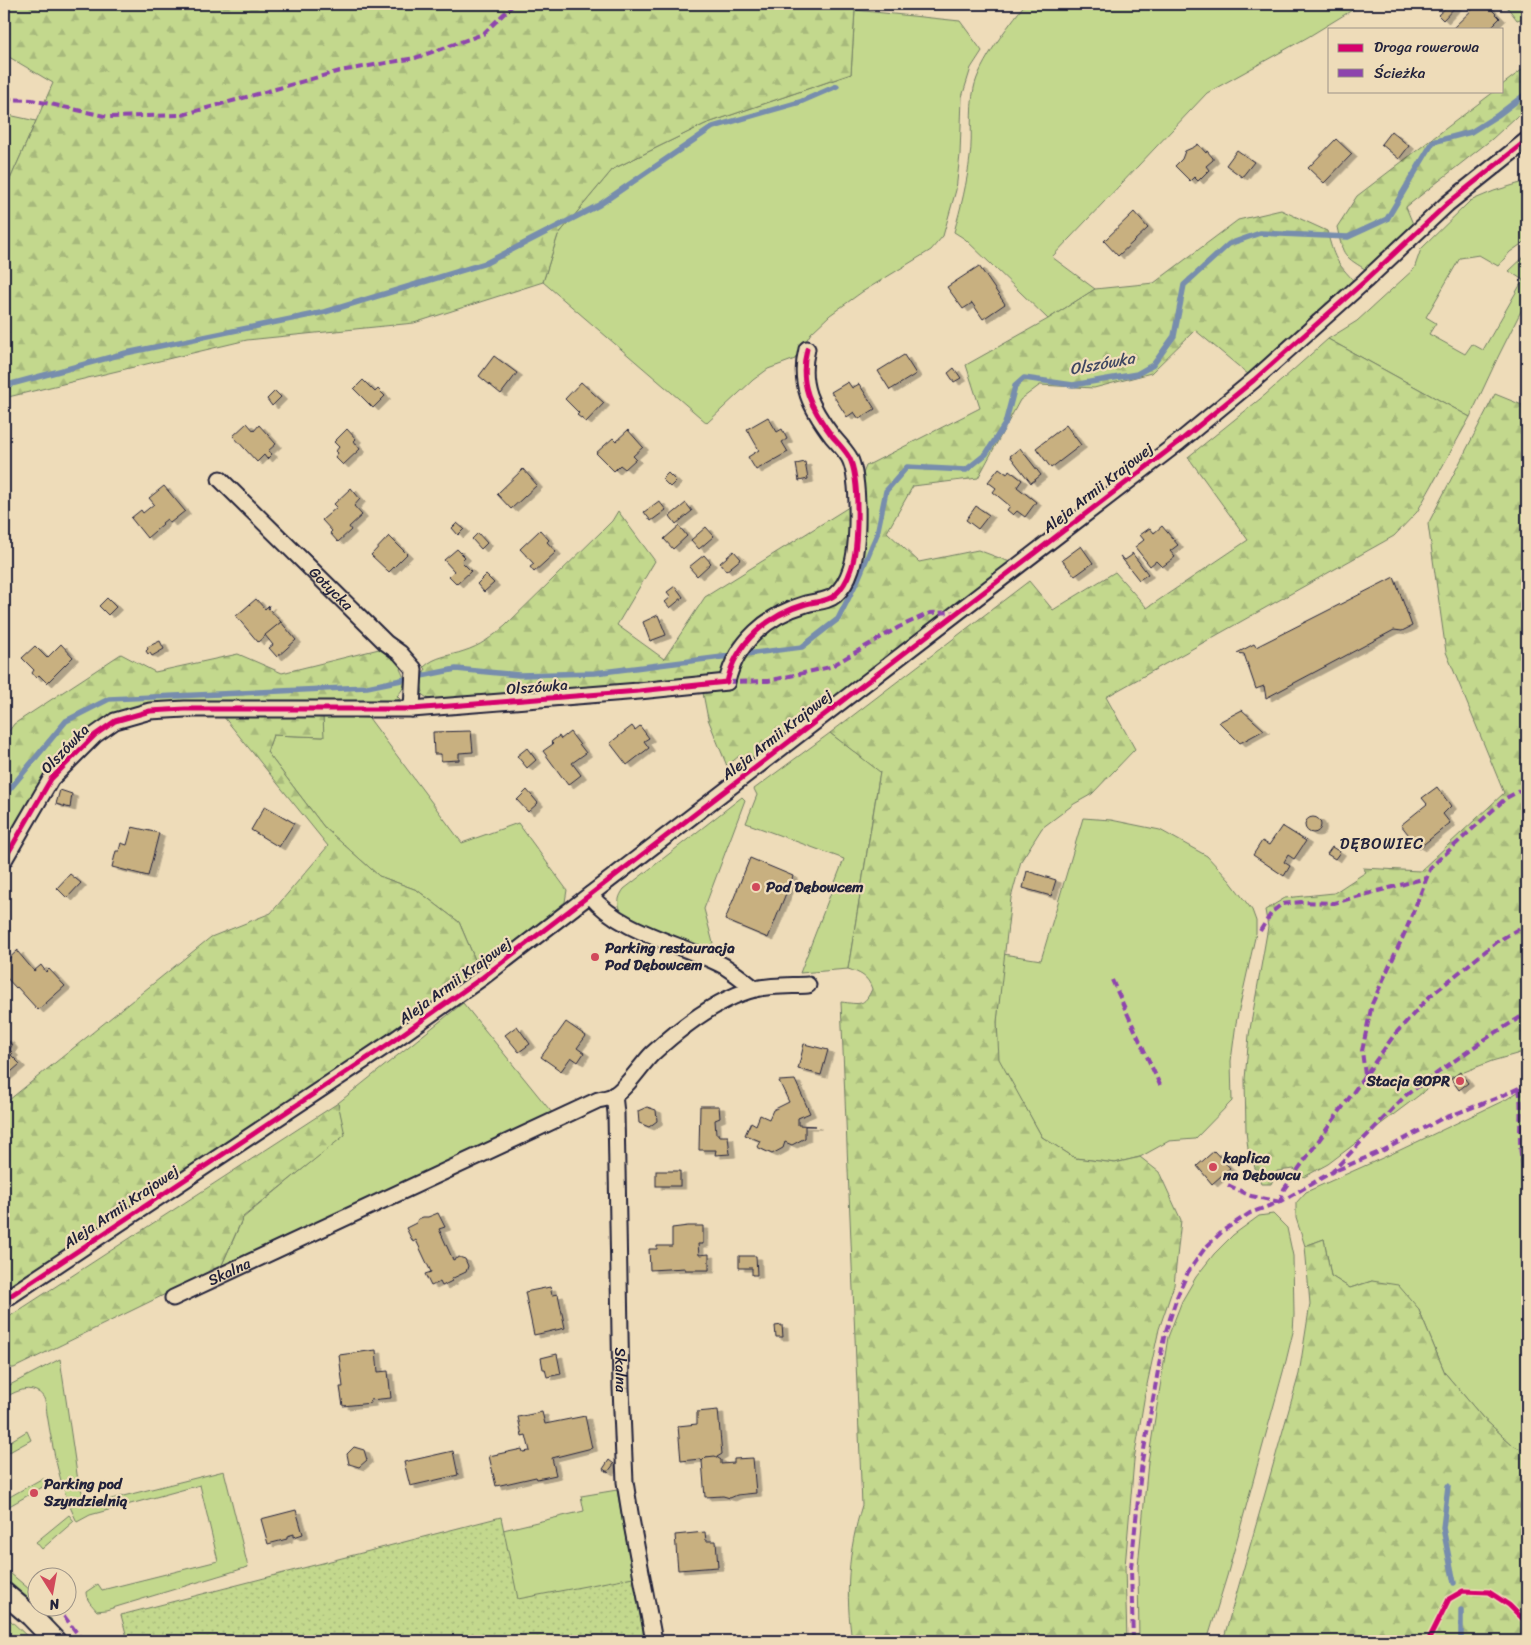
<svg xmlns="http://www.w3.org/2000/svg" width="1531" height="1645" font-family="Sriracha,sans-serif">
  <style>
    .green { fill: #c3d88d; stroke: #727d64 }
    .forest { fill: url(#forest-firs); stroke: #727d64 }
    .park { fill: url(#park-dots); stroke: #727d64 }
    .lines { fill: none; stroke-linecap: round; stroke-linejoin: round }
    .stream { stroke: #778dad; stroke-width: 5.5 }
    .building { fill: #c8b080; stroke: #22223b; filter: url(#shadow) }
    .street-casing { stroke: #22223b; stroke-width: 19 }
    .secondary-casing { stroke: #22223b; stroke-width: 24 }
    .street { stroke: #eedcb9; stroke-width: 15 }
    .secondary { stroke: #eedcb9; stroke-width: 20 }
    .quiet { stroke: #8e44ad; stroke-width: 4; stroke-dasharray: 8 4; stroke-linecap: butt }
    .cycleway-casing { stroke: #eedcb9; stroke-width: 8 }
    .cycleway { stroke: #d6006c; stroke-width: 5 }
    .poi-dot { fill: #d1495b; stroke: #eedcb9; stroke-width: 2 }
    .labels { text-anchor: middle; stroke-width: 4.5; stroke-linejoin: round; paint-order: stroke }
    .street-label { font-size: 15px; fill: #22223b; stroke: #eedcb9 }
    .poi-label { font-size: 15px; font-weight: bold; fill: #22223b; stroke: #eedcb9; text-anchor: start }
    .water-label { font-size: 16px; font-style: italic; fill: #3e4661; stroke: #eedcb9 }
    .neighbourhood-label { font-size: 16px; letter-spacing: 1px; fill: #22223b; stroke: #eedcb9 }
  </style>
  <defs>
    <pattern id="forest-firs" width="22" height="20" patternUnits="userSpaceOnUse" patternTransform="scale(1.25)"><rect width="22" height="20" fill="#c3d88d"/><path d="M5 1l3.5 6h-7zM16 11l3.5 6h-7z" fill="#a7b97b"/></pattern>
    <pattern id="park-dots" width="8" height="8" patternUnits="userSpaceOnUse" patternTransform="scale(1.25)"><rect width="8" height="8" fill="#c3d88d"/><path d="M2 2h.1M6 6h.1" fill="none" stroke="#a7b97b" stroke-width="1.8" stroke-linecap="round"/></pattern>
    <filter id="shadow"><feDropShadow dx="5.5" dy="3" stdDeviation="0" flood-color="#0004"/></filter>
  </defs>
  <rect width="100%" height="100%" fill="#eedcb9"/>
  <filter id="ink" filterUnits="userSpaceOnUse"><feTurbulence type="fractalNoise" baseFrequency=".02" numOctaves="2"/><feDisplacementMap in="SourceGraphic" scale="10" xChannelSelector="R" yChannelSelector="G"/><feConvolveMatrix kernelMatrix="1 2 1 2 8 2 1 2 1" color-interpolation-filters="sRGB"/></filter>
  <g filter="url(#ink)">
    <g class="green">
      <path d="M1025,4H1362L1308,37L1207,93L1052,257L1095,289L1048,319L965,239L954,232C961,207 967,183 970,157C973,135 969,111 974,88C979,63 1009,25 1025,4Z"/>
      <path d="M1505,4H1527V17L1517,20Z"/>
      <path d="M855,10L960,21L982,51L971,68L962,97L960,155L956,190L943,236L931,250L862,292L830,315L811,333L795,359L768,369L753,380L707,423L543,282L558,235L613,169L705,124L851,74Z"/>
      <path d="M4,114L36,121L4,193Z"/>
      <path d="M1527,181V240L1510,252L1498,266L1479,255L1460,258L1426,317L1436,323L1429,334L1465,354L1472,344L1483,350L1523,280L1509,271L1527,254V299L1498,357L1470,417L1328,339L1357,321L1414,269L1421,249L1470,201L1494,191Z"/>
      <path d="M323,716L369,718L462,843L518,823L567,890L565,902L479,969L459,922L417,890L379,876L324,827L267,752L273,735L323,737Z"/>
      <path d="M830,733L880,771L848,969L800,973L844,859L746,823L757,795L754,789Z"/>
      <path d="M742,797L745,800L704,909L713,943L704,950L624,917C618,906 616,900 624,889Z"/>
      <path d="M1083,818L1111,820L1160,830L1207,856L1230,881L1252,910L1256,921V933L1236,1023L1231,1061L1232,1101L1195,1139L1169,1141L1140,1157L1115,1163L1075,1158L1042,1137L998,1059L997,1022L1003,954L1041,960Z"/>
      <path d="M463,1003L553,1114L221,1267L243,1218L344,1135L338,1103Z"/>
      <path d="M1527,1086L1524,1153L1527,1168V1452L1514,1446L1483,1418L1445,1373L1418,1308L1372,1281L1350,1288L1331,1276L1324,1239L1305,1246L1296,1218V1203L1306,1192L1398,1151L1507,1099Z"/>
      <path d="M1273,1214L1287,1228L1293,1256L1294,1315L1293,1332L1286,1361L1227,1576L1207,1641H1139L1138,1567L1148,1462L1168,1337L1182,1301L1196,1277L1214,1254L1233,1235L1259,1216Z"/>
      <path d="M60,1359L78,1481L87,1505L224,1471L248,1567L106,1610L97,1611C92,1605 86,1600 86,1592L98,1584L102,1590L218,1561L200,1485L90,1515L77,1522C60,1488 53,1451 47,1414C46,1405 46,1395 36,1391C25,1386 13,1393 4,1398V1388Z"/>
      <path d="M27,1431L31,1440L4,1455V1445Z"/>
      <path d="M43,1478L46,1485L4,1509V1500Z"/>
      <path d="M617,1490L645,1641H525L503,1530L584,1511L581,1496Z"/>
      <path d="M69,1515L74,1521L42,1549L36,1542Z"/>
      <path d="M4,1568L35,1594L32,1598L37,1604L38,1608H41L52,1620L50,1622L4,1581Z"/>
      <path d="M4,1614L8,1618L32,1641H4Z"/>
    </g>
    <g class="forest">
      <path d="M4,4H853L855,10L851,74L705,124L613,169L558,235L543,282L414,323L247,340L4,398V193L53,83L4,54Z"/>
      <path d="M1527,66V107L1492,139L1406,207L1413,224L1365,269C1341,255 1343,253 1337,227L1357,196L1495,91H1502V85Z"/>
      <path d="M1281,210L1327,231C1334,258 1336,262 1355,282L1249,375L1195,330L1151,373L1094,388L1040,385L1020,400L978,478L913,486L887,532L919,562L978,550L1010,562L755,757L739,756L727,766L708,719L702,688L735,667L763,629L846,587L860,481L866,466L980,408L966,365L1048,319L1095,289L1154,283L1238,220Z"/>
      <path d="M1328,339L1470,417L1417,512L1394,536L1106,697L1135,749L1092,794L1074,804L1042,828L1021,861L1011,898L997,1022L999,1059L1042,1137L1075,1158L1115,1163L1140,1157L1159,1172L1181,1220L1174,1285L1159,1329L1145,1394L1134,1460L1125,1567L1127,1641H852C845,1593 848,1552 862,1505L841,1002C860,1004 864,1007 872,989C868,976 860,973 848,969L880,772L830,733L1029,581L1053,610L1115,572L1147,608L1248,540L1188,457L1265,395Z"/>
      <path d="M1495,394L1527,407V1051L1492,1061L1434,1084L1328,1164L1304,1177L1294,1169L1277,1171L1271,1184H1261L1248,1149L1246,1131L1245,1079L1249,1035L1268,927L1265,910L1285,898L1334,893L1366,872L1363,868L1420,871L1504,793L1446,652L1428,524Z"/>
      <path d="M852,505L848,568L831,591L791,603L723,678L439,701L429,699L421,694L423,692C420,683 420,676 426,669L424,667C435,656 450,656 464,651C480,646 492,637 505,626L603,530L612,521L618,511L655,561L617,625L664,659L705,597Z"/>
      <path d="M383,648L403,665L400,669C406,680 406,687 397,696L400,699L393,702H186L91,729L71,747L46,774L4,848V738L14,724L121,654L155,672L238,654L282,673Z"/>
      <path d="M223,716H323L324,737L273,735L267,752L324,827L379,876L417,890L459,922L479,969C325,1082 164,1185 4,1289V1104L211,937L271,913L328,846Z"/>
      <path d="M338,1103L345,1135L243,1217L221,1267L14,1368H4V1320Z"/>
      <path d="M1324,1239L1331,1276L1350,1288L1372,1281L1398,1285L1418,1308L1445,1373L1483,1418L1514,1446L1527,1452V1641H1223L1299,1374L1310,1304L1305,1246Z"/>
    </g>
    <path class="park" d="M501,1517L518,1599L633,1577L645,1641H128L121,1615Z"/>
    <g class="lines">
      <g class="stream">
        <path d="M4,386L126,353L325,312L486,263L599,205L713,127L800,102L837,86"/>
        <path d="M4,796L66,721L109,699L367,687L456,669L519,675L595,673L802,647L838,619L859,577L877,534L886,491L907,467L966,470L986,454L1005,424L1015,386L1024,378L1073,385L1137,374L1153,365L1174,336L1184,285L1229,244L1260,233L1348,237L1387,219L1433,142L1471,132L1498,115L1527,93"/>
        <path d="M1448,1486L1443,1528L1454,1583"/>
        <path d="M1461,1610V1641"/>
      </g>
    </g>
    <g class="building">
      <path d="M1450,4H1460H1458L1443,20L1438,15Z"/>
      <path d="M1478,4H1486L1500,18L1489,29H1452Z"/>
      <path d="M1391,131L1409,146L1399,159L1381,144Z"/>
      <path d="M1336,139L1352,154L1324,183L1308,168Z"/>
      <path d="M1198,144L1206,153L1207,151L1213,158V160L1206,166L1209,170L1198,181L1194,177L1190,181L1175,166L1182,159L1185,151L1194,147Z"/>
      <path d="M1237,150L1254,162L1242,177L1226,165Z"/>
      <path d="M1134,212L1148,228L1118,256L1104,241Z"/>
      <path d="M979,266L1005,304L983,319L972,303L963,309L947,287Z"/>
      <path d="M904,355L916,374L890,390L878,371Z"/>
      <path d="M494,356L517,373L501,394L479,376Z"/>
      <path d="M954,368L961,378L954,382L948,373Z"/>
      <path d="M363,380L375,392L378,389L385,396L373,408L354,389Z"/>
      <path d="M581,382L604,403L586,422L577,415L579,413L565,399Z"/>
      <path d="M848,382L852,388L859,384L875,409L859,419L854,412L847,417L831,392Z"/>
      <path d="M275,391L281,397L272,406L267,399Z"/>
      <path d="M768,417L777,432L782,429L787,439L782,442L788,452L756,470L748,457L759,450L747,429Z"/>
      <path d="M247,423L254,431L259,425L276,444L268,451L272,454L267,459L264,455L257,462L233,436Z"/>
      <path d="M1066,425L1081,445L1051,468L1036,448Z"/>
      <path d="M347,429L356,439L354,441L360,449L343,465L335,457L338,453L336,451L339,447L334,442Z"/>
      <path d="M628,430L643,447L633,456L636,459L625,469L620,465L614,471L596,453L613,438L616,441Z"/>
      <path d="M1020,448L1041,475L1031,483L1010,456Z"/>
      <path d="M805,462L808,479L799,481L796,464Z"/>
      <path d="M999,468L1007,474L1009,470L1022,480L1017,487L1036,502L1025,517L1017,511L1013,515L1007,510L1010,506L993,492L996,488L988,482Z"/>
      <path d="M523,469L537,485L511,509L497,494Z"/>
      <path d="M668,473L676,481L670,487L662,479Z"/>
      <path d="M164,486L185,511L170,523L167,519L162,523L163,524L147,538L131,518L141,510L143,513L154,504L149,498Z"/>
      <path d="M351,488L360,499L354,506L362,515L349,527L351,530L338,542L330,533L332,531L322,520L337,507L334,504Z"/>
      <path d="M659,501L666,510L651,521L644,512Z"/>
      <path d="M686,503L692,511L676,524L670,516Z"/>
      <path d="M976,506L989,515L978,529L966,520Z"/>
      <path d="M457,523L464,529L458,535L452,528Z"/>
      <path d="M679,526L687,536L673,549L664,539Z"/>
      <path d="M1162,526L1178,545L1170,551L1175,557L1162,567L1156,561L1150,566L1135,547L1144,540L1140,535L1150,528L1154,533Z"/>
      <path d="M706,527L714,536L699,549L691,540Z"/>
      <path d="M540,530L549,540L547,542L556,552L534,572L530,567L534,564L520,549Z"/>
      <path d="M478,533L487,543L481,549L472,539Z"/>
      <path d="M389,536L407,554L389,572L371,555Z"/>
      <path d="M1081,546L1093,563L1075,576L1062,560Z"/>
      <path d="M457,549L465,557L461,561L471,571L457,584L449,576L454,571L444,560Z"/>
      <path d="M734,551L741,559L726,571L720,563Z"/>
      <path d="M1132,553L1148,574L1139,580L1120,556L1125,560L1132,555Z"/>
      <path d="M704,555L711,563L697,576L689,567Z"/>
      <path d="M486,575L494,583L484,592L477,584Z"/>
      <path d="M1394,577L1412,626L1402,631L1394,630L1266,698L1264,686L1256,689L1244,654L1237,653L1254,644L1256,647Z"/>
      <path d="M675,586L683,597L670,608L665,602L671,597L667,592Z"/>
      <path d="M107,598L116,607L108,615L99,606Z"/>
      <path d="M256,599L265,609L269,605L268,608L281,622L258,642L236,616Z"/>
      <path d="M658,615L666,635L650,641L643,622Z"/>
      <path d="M281,622L296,640L277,657L269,648L273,645L265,635Z"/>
      <path d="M160,641L164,649L152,656L150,653L148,654L146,651L148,649L147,647Z"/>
      <path d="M61,644L73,657L47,683L39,675L36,678L32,673L34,670L22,658L35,646L47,658Z"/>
      <path d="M1242,710L1264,730L1240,743L1219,722Z"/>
      <path d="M632,726L635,730L640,726L649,738L644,741L649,748L627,765L610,743Z"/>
      <path d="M471,731L473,752L459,753V760L441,761V754H434L433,732Z"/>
      <path d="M570,732L586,753L572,763L581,775L568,785L543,751L553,744L551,742L559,736L561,739Z"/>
      <path d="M527,748L536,760L527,768L517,756Z"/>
      <path d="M1437,787L1451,806L1443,814L1450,823L1419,848L1401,825L1427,804L1422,798Z"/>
      <path d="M60,790L72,794L70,808L56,804Z"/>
      <path d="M527,790L538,803L528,812L517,800Z"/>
      <path d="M265,806L294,823L279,847L251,830Z"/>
      <circle cx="1313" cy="825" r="8"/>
      <path d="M1282,826L1306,841L1294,859L1288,855L1284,862L1290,866L1284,876L1253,855L1262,841L1269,845Z"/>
      <path d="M132,827L159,833L148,876L112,867L116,851H119L121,843L127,845Z"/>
      <path d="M1332,847L1340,852L1335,859L1327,854Z"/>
      <path d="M750,858L793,876L768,938L725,920Z"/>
      <path d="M1027,871L1056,880L1051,896L1023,888Z"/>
      <path d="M70,874L81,883L67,898L57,888Z"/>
      <path d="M18,950V952L34,971L41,965L46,972L49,969L65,986L38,1010L17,987L16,988L4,975V963Z"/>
      <path d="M566,1022L586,1036L577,1048L584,1053L578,1062L571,1057L561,1071L541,1057Z"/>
      <path d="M517,1026L530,1044L519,1052L505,1035Z"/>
      <path d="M4,1039H7L12,1045L10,1050L13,1053L11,1055L20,1064L4,1078Z"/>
      <path d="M804,1044L828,1050L821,1075L798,1069Z"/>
      <path d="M1460,1072L1468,1083L1459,1090L1451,1079Z"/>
      <path d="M795,1080L810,1113L798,1118V1125L816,1126H805V1138L792,1145L785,1142L783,1148L772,1154L757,1147L760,1141L745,1135L751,1122L756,1125L760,1115L769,1119L773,1110L789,1102L779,1081Z"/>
      <path d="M700,1106H719L720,1118L715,1120L716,1134H719V1136H728L730,1154L715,1155L716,1150H699Z"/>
      <path d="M647,1107L656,1110L657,1121L649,1127L639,1123L638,1111Z"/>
      <path d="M1214,1151L1230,1168L1212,1184L1197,1166Z"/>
      <rect x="656" y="1171" width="24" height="15"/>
      <path d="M438,1213L445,1227L439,1229L453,1260L459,1257L465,1259L468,1266L466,1272L451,1279L452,1281L442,1286L440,1282L431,1286L425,1274L431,1272L416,1240L413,1242L406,1228L416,1223L418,1219L423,1217H428Z"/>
      <path d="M688,1226H703V1244H698L699,1255L709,1254V1270H685V1268L650,1270L649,1249H657V1246H672V1228Z"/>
      <path d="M739,1256H756L757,1275H752V1268H739Z"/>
      <path d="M550,1287L552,1295L558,1294L565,1328L534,1335L525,1292Z"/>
      <path d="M782,1325L783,1337H776L775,1326Z"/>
      <path d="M376,1350L378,1372L388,1371L391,1398L370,1400L371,1403L343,1406L340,1387H343L339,1355Z"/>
      <path d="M557,1354L561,1374L547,1377L545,1369H543L541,1358Z"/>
      <path d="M718,1410L722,1454L717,1457H706L702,1461L700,1459L681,1461L678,1426L697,1424V1412Z"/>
      <path d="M542,1412L545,1424L585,1416L592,1448L552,1458L556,1475L537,1479L536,1477L496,1486L489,1456L522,1449L523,1452L530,1451L526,1435L522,1436L518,1417Z"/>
      <path d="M354,1447L364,1450L367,1460L359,1467L349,1464L347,1454Z"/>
      <path d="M453,1451L458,1475L410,1486L404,1462Z"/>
      <path d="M715,1456L721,1460V1464L734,1463V1459L753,1458L756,1493L737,1495L730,1498L723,1496L705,1497L702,1461L706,1457Z"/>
      <path d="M609,1460L614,1464L608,1472L603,1469Z"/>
      <path d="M296,1510L303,1534L294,1537V1534L287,1536V1539L268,1544L261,1519Z"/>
      <path d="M705,1532L706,1541H716L718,1567L678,1570L675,1535Z"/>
      <path d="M792,1637L793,1641H765V1640Z"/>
    </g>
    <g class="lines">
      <g class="street-casing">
        <g id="street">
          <path id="s1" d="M220,479L386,643L400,653L414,669L412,709"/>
          <path d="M4,860L51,779L95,735L115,721L150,711L185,709H412L639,691L727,682C736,642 768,615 806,604C816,601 827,602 835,595C842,589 848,578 851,569C859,547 860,477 849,457C844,449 838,443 832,436C811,408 798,384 807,349"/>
          <path d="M590,895C622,934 681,943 724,966C735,973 745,981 755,989"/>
          <path id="s2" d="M614,1095L616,1113L621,1388L625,1482L631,1519L654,1641"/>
          <path id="s3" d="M173,1298L598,1100C603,1099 608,1098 613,1096C626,1089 641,1065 652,1054C679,1029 718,998 755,989C772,985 791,986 808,985"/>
          <path d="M4,1300L390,1043L483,977L1179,442L1254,380L1365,281L1447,204L1527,140"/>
        </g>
      </g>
      <g class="secondary-casing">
        <path id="secondary" d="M4,1593L31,1616L55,1641"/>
      </g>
      <use href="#street" class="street"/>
      <use href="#secondary" class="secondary"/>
      <g class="quiet">
        <path d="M4,99L32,100L109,117L182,115L340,71L415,58L483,34L514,4"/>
        <path d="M727,682L768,681L830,667L899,627L930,613L956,612"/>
        <path d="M1260,931L1272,912L1282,904L1301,902L1334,903L1426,878"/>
        <path d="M1112,980L1160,1085"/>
        <path d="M1365,1075L1362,1051L1372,1004L1406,930L1431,867L1506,798L1527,787"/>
        <path d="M1519,1088C1524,1116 1514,1148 1527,1175"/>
        <path d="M1337,1170L1384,1150L1439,1120L1497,1098L1519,1088L1527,1082"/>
        <path d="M1228,1185L1251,1196L1280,1202"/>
        <path d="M1280,1202L1284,1189L1395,1034L1430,996L1498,941L1527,924"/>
        <path d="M64,1616L83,1641"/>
        <path d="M1133,1641L1131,1568L1142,1461L1164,1337L1177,1297L1188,1272L1205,1248L1224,1230L1250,1213L1280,1202L1332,1172L1406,1095L1484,1040L1527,1013"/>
      </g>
      <g class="cycleway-casing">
        <g id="cycleway">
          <path d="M4,860L51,779L95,735L115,721L150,711L185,709H412L639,691L727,682C736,642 768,615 806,604C816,601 827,602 835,595C842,589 848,578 851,569C859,547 860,477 849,457C844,449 838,443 832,436C811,408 798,384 807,349"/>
          <path d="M4,1300L390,1043L483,977L1179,442L1254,380L1365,281L1447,204L1527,140"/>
          <path d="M1428,1641L1449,1599L1463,1591L1489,1592L1509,1605L1527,1623"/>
        </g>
      </g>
      <use href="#cycleway" class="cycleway"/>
    </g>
  </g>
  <g class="poi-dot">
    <circle cx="756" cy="887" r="5"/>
    <circle cx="595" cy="957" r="5"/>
    <circle cx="1460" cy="1081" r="5"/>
    <circle cx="1213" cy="1167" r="5"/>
    <circle cx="34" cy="1493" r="5"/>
  </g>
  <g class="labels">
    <g class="street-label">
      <text transform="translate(1098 488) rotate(-38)" y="5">Aleja Armii Krajowej</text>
      <text dy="5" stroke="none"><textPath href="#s1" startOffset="156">Gotycka</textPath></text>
      <text transform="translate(537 687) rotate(-4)" y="5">Olszówka</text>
      <text transform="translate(777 735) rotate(-38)" y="5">Aleja Armii Krajowej</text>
      <text transform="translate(65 749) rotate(-46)" y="5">Olszówka</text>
      <text transform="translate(455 981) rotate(-36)" y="5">Aleja Armii Krajowej</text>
      <text transform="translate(121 1207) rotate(-34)" y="5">Aleja Armii Krajowej</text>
      <text dy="5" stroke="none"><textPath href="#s3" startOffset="62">Skalna</textPath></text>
      <text dy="5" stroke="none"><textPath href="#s2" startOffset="275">Skalna</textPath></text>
    </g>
    <g class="poi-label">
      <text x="766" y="892">Pod Dębowcem</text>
      <text x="605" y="953">Parking restauracja<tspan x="605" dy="17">Pod Dębowcem</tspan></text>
      <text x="1450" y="1086" text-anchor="end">Stacja GOPR</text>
      <text x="1223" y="1163">kaplica<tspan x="1223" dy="17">na Dębowcu</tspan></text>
      <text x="44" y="1489">Parking pod<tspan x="44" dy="17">Szyndzielnią</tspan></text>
    </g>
    <g class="water-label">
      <text transform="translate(1102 363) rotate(-10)" y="6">Olszówka</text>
    </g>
    <g class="neighbourhood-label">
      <text x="1382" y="849">DĘBOWIEC</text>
    </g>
  </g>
  <rect width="1531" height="1645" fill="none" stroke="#eedcb9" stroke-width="20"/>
  <rect x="10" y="10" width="1511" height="1625" fill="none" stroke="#22223b" stroke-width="2" filter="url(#ink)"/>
  <rect x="1328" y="28" width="175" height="65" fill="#eedcb9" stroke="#9c9287"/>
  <rect x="1338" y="44" width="25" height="8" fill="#d6006c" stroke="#9c9287"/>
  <text x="1374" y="52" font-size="15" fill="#22223b">Droga rowerowa</text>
  <rect x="1338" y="69" width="25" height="8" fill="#8e44ad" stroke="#9c9287"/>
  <text x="1374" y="78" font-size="15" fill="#22223b">Ścieżka</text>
  <g transform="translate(52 1592) rotate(169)"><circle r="24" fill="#eedcb9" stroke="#9c9287"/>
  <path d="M0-4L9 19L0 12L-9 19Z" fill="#d1495b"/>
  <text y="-8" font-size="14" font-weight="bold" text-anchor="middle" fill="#22223b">N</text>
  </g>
</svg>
